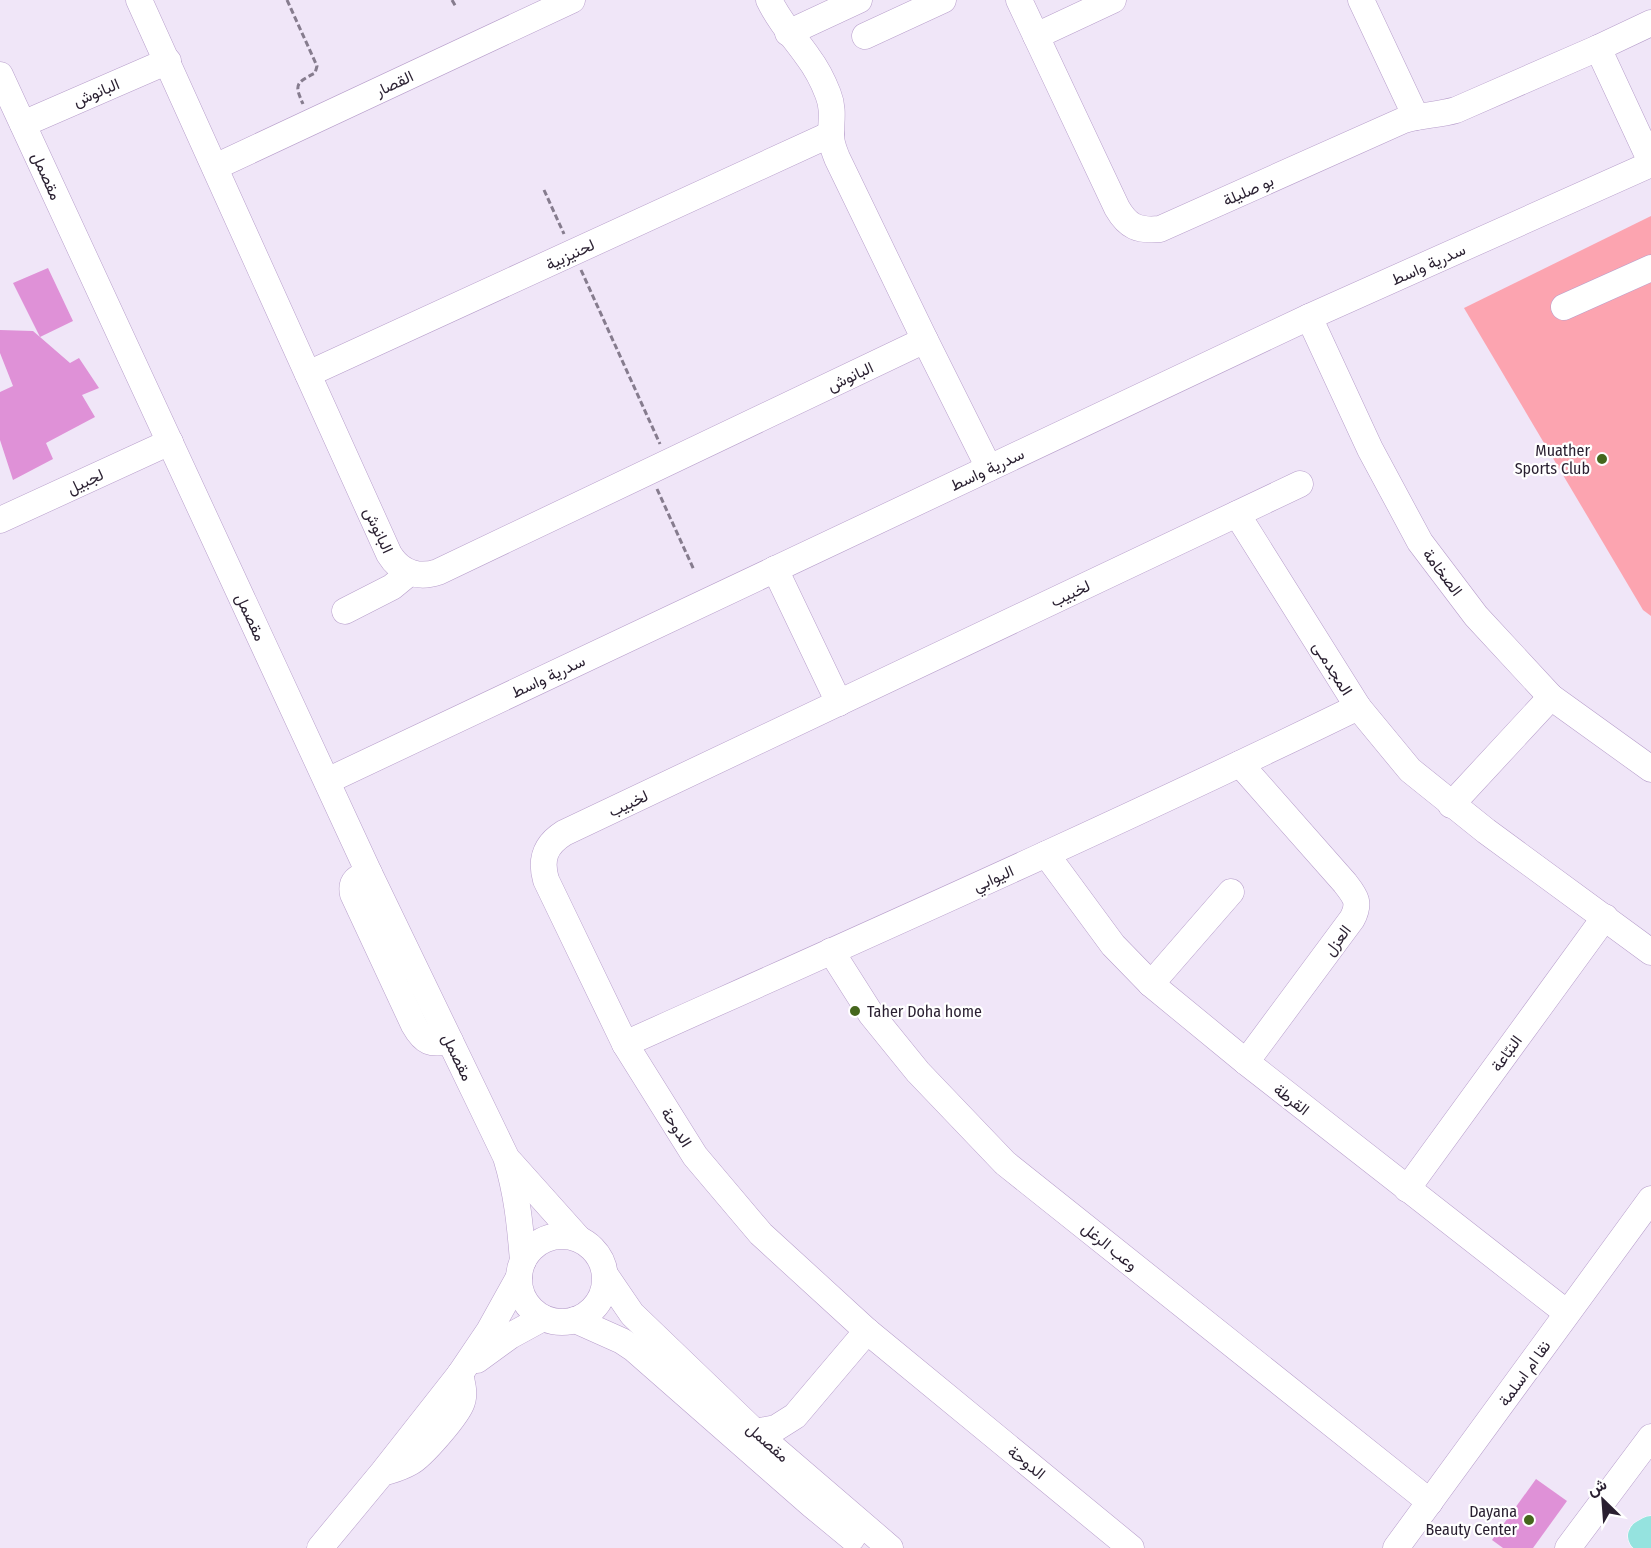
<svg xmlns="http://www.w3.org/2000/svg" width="1651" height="1548" font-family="'Fira Sans Condensed',Vazirmatn,sans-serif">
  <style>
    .green { fill: #fca4b0 }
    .building { fill: #df91d7 }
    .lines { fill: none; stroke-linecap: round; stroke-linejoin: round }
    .minor-casing { stroke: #b79ecb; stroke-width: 27 }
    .major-casing { stroke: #fff; stroke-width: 33 }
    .path { stroke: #867c8e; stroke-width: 3; stroke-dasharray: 6 3; stroke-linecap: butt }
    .minor { stroke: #fff; stroke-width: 26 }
    .major { stroke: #95e3df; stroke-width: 32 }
    .poi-dot { fill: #45661c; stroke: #fff; stroke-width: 2 }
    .labels { text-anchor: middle; stroke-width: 4.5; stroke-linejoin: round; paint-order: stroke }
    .street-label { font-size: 16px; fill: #291f30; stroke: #fff }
    .poi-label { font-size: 16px; fill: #291f30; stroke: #fff; text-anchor: end }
  </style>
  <rect width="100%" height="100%" fill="#f0e6f8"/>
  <path class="green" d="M1651,216V616L1643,610L1464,308Z"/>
  <g class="building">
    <path d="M48,268L73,321L40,337L70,363L79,358L99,388L82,395L95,417L46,443L53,459L13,480L0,440V392L13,386L0,353V330L33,331L40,337L13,283Z"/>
    <path d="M1536,1479L1567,1501L1533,1548H1503L1492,1540Z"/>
  </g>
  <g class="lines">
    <g class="minor-casing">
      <g id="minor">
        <path d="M139,0L389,554C400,572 417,579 438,572L925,340"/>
        <path d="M769,0C780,23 794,37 808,57C817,69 823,81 828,94C834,109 831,121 831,135C831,144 834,150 837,158L925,340L989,468"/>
        <path d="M1019,0L1117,208C1128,227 1138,231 1160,229L1404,120C1421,115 1439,115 1456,110L1598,48L1651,23"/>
        <path d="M1361,0L1416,117"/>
        <path d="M788,33L859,0"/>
        <path d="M865,36L943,0"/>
        <path d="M1036,36L1113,0"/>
        <path d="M1598,48L1651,162"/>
        <path d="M0,75L369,873L506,1157C517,1193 520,1224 523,1261"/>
        <path d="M23,124L168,61"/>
        <path d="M215,167L572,0"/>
        <path d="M1564,307L1651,268"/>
        <path d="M1309,317L1370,449L1420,542L1476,616L1551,697L1651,769"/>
        <path d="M308,374L831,134"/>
        <path d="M1237,514L1358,707L1410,770L1486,831L1651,952"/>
        <path d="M0,520L170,442"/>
        <path d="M775,569L839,703"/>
        <path d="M345,611L392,587L409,573"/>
        <path d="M1240,764L1345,883C1355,896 1361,902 1352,919L1246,1062"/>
        <path d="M327,781L1309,317L1651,164"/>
        <path d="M1451,805L1551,697"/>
        <path d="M1046,854L1113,945L1151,984L1246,1062L1567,1313"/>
        <path d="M369,873C358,877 350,881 353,894L414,1025C424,1043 431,1045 450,1041"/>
        <path d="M831,951L871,1014L918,1072L1005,1163L1430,1502"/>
        <path d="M1151,984L1231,892"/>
        <path d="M625,1044C870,934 1116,825 1358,707"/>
        <path d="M510,1162L578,1238"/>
        <path d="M1407,1189L1605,917"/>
        <circle cx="562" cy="1279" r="43"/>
        <path d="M606,1276L632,1314L755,1432L890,1548"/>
        <path d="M575,1320L622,1341L634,1349L812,1505L852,1538"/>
        <path d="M477,1360L510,1336L543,1318"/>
        <path d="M755,1432L776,1428L795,1416L867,1331"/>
        <path d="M389,1471C396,1469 404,1466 411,1462C422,1456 458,1415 462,1402C465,1393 462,1383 460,1374"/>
        <path d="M320,1548L383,1472L460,1374L489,1331L519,1277"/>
        <path d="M1131,1548L867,1331L761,1234L695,1156L625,1044L546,880C540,859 545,845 564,833L1300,484"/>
        <path d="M1396,1548L1651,1199"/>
        <path d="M1568,1548L1651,1437"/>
      </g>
    </g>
    <g class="major-casing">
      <path id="major" d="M1644,1536L1651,1532"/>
    </g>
    <g class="path">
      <path d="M287,0L317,66L315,73C296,83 294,84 303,104"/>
      <path d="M452,0L456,7"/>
      <path d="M544,190L564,234"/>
      <path d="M581,270L660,444"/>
      <path d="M657,489L694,570"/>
    </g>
    <use href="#minor" class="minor"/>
    <use href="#major" class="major"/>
  </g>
  <g class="poi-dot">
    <circle cx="1602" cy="459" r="6"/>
    <circle cx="855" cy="1011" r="6"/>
    <circle cx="1529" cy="1520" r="6"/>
  </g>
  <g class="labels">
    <g class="street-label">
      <text transform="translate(394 83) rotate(-25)" y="6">القصار</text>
      <text transform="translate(96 92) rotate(-23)" y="6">البانوش</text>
      <text transform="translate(47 176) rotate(66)" y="6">مقصمل</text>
      <text transform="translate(1248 190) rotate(-24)" y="6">بو صليلة</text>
      <text transform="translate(570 254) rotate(-25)" y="6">لحنيزبية</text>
      <text transform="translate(1428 264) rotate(-24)" y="6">سدرية واسط</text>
      <text transform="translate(850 376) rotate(-25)" y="6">البانوش</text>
      <text transform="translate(987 469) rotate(-25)" y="6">سدرية واسط</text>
      <text transform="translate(85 481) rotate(-25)" y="6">لجبيل</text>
      <text transform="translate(379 530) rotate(65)" y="6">البانوش</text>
      <text transform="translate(1443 572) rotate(53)" y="6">الصخامة</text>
      <text transform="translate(1070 593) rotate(-25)" y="6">لخبيب</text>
      <text transform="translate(251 617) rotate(65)" y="6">مقصمل</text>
      <text transform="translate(1333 668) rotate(58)" y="6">المجدمـى</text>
      <text transform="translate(548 676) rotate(-25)" y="6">سدرية واسط</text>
      <text transform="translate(628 803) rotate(-25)" y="6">لخبيب</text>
      <text transform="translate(993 878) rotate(-24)" y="6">اليوابي</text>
      <text transform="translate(1337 940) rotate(-53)" y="6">العزل</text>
      <text transform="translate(1506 1053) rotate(-54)" y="6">النبّاعة</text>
      <text transform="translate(458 1057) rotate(64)" y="6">مقصمل</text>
      <text transform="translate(1292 1099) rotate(38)" y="6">القرطة</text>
      <text transform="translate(677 1127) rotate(58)" y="6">الدوحة</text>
      <text transform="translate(1110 1246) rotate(39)" y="6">وعب الرغل</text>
      <text transform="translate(1524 1373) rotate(-54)" y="6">نقا ام اسلمة</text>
      <text transform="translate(768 1442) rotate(41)" y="6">مقصمل</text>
      <text transform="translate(1027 1462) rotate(39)" y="6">الدوحة</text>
    </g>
    <g class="poi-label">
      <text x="1590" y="456">Muather<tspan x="1590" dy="18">Sports Club</tspan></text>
      <text x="867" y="1017" text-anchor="start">Taher Doha home</text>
      <text x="1517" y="1517">Dayana<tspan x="1517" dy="18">Beauty Center</tspan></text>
    </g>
  </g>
  <g transform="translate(1603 1500) rotate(335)" stroke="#ffffff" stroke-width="4.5" paint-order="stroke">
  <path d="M0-4.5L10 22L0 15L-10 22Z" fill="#291f30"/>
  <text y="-9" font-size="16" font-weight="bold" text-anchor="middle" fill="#291f30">ش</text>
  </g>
</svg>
